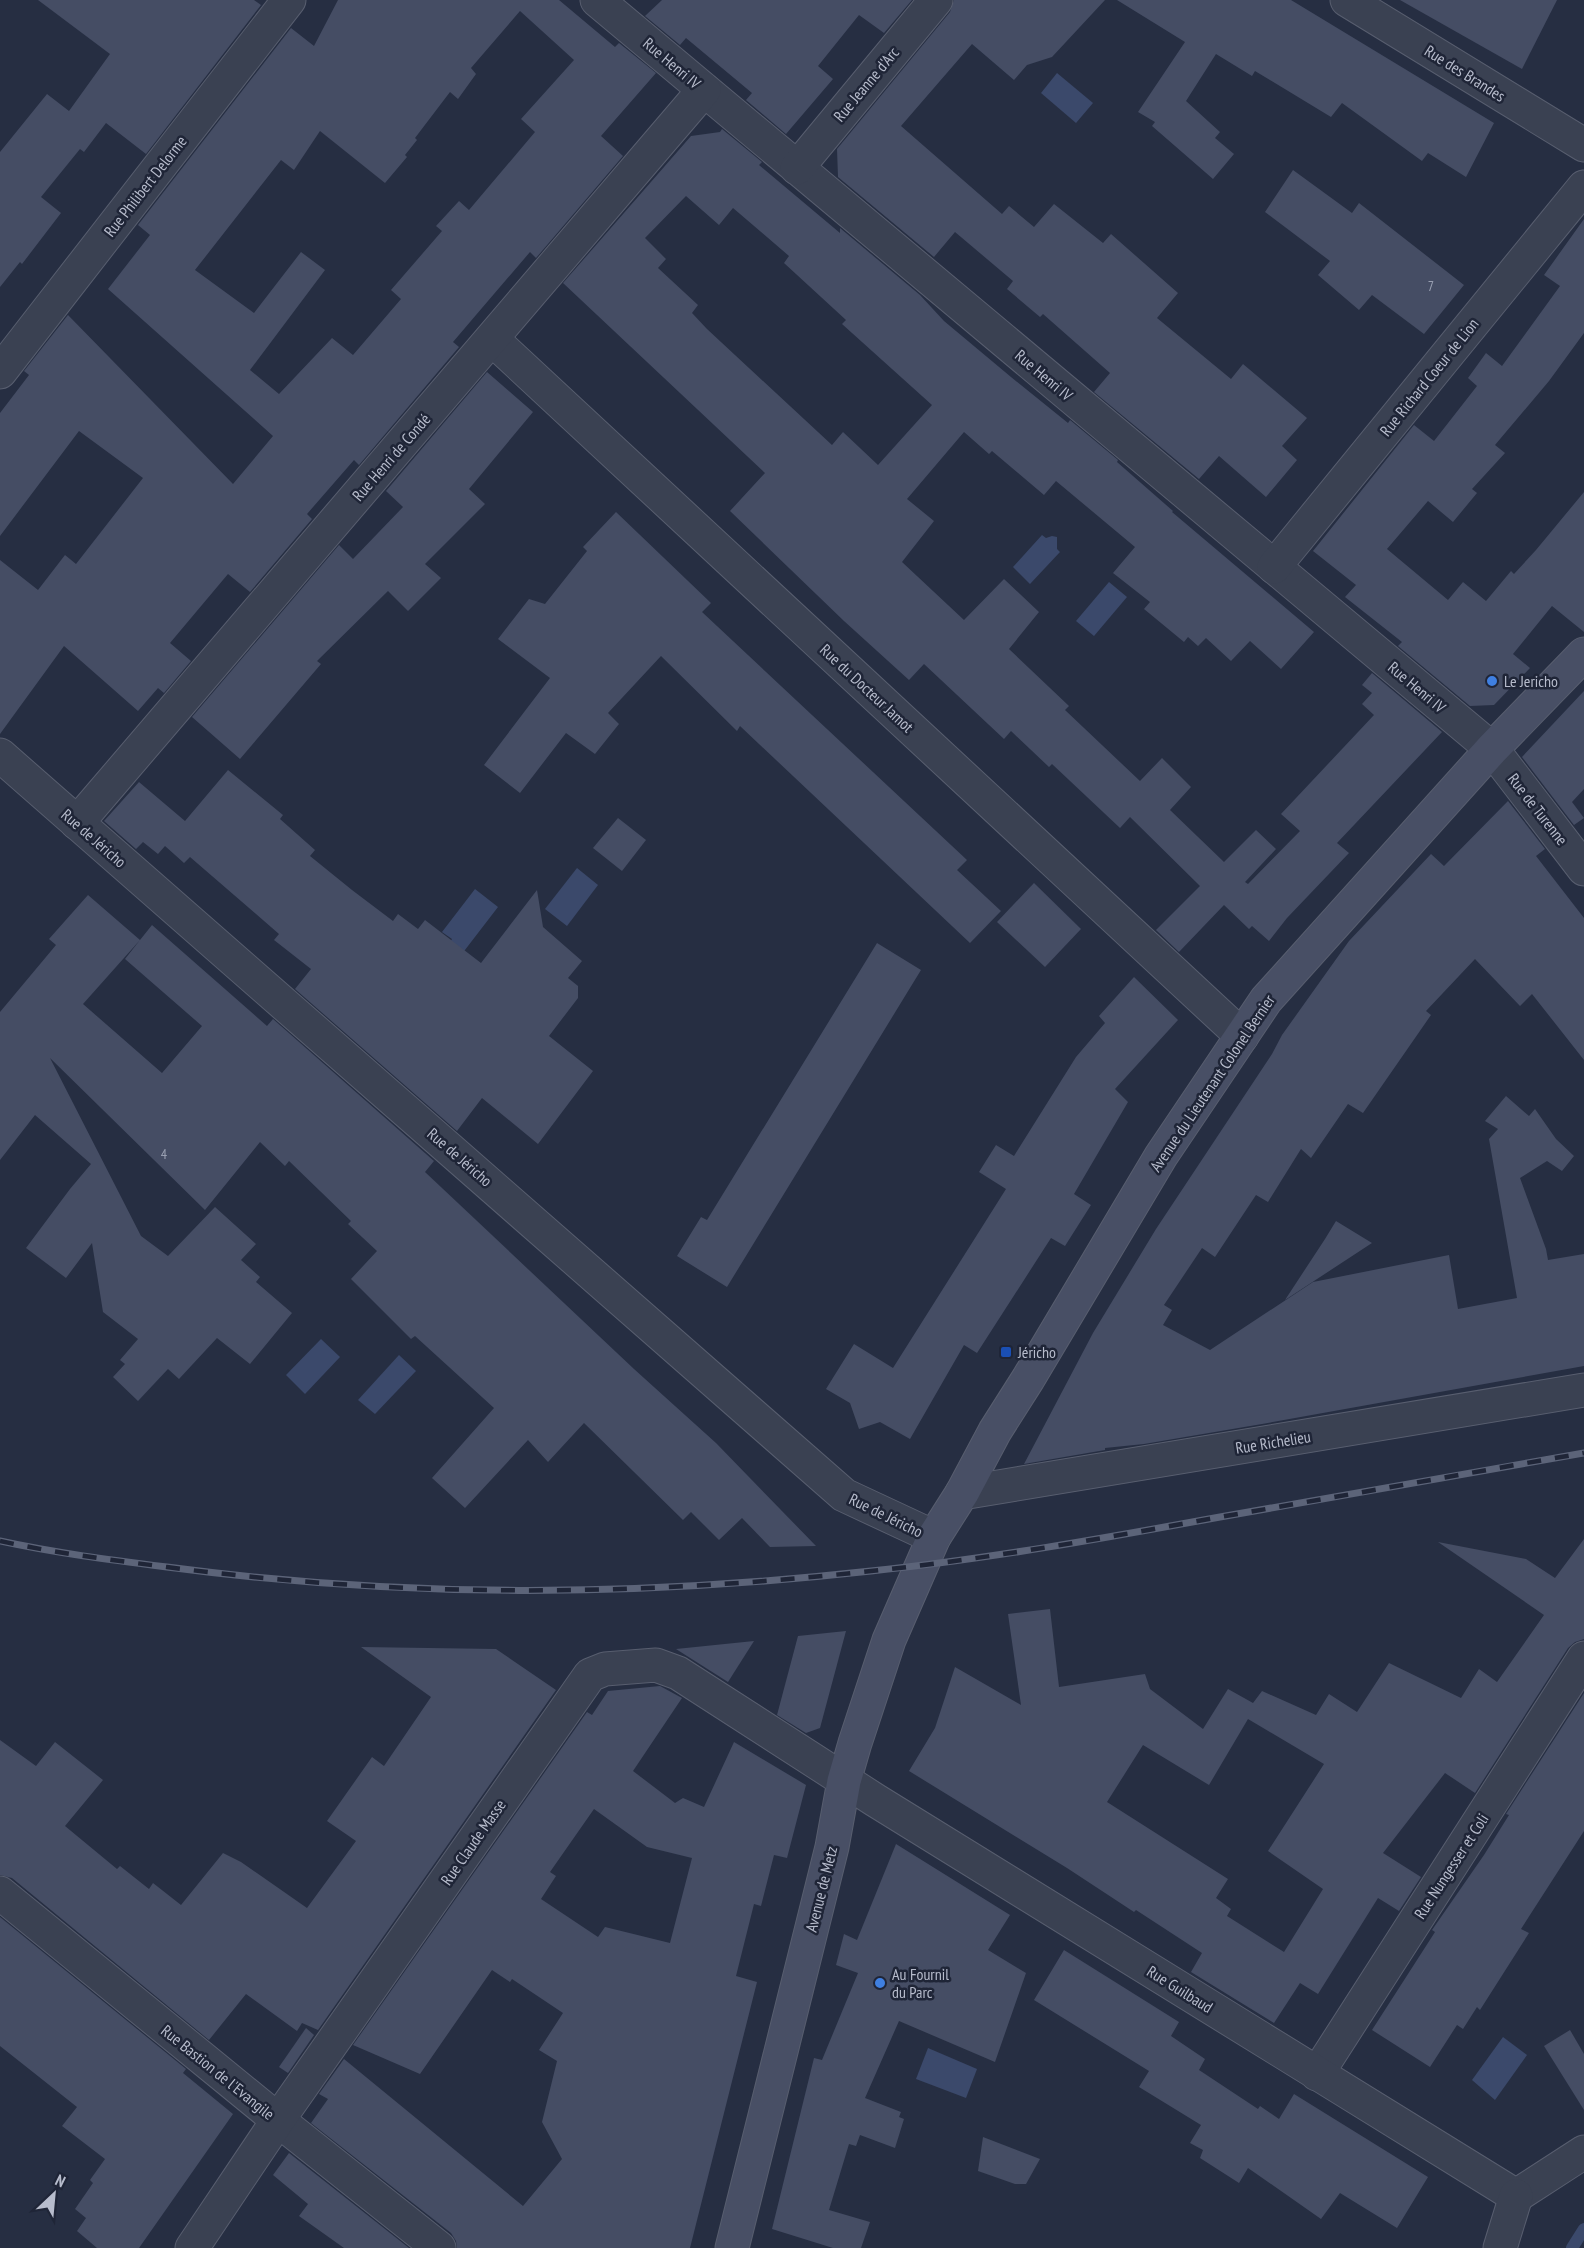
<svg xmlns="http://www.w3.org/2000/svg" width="1584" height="2248" font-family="'PT Sans Narrow',sans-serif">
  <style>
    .water { fill: #3b496b }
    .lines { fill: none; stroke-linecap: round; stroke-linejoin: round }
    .stream { stroke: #3b496b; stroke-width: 12 }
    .building { fill: #454d64; fill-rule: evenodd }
    .street-casing { stroke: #585e6f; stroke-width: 35 }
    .secondary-casing { stroke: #585e6f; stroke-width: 35 }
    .street { stroke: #3a4152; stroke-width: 33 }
    .secondary { stroke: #484f65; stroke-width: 33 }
    .rail-casing { stroke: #5c6479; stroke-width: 7 }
    .rail { stroke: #1f2537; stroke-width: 4.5; stroke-dasharray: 14; stroke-linecap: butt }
    .shop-dot { fill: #3f7fe0; stroke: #1f2537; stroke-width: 2 }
    .transit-dot { fill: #1a4fb4; stroke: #1f2537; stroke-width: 2 }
    .labels { text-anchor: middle; stroke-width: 5; stroke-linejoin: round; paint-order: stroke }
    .number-label { font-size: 14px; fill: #9aa0b2 }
    .street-label { font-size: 16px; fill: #b7bccc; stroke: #1f2537 }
    .poi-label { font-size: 16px; fill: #b7bccc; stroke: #1f2537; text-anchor: start }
  </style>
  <rect width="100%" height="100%" fill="#262e42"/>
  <g class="water">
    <path d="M1057,73L1093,103L1076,123L1041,93Z"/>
    <path d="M1042,535L1046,538L1052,536L1057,537V549L1060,552L1030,584L1013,567Z"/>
    <path d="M1109,582L1127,597L1094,636L1076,621Z"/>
    <path d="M577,868L598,885L567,926L545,909Z"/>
    <path d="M475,889L498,907L458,959L446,949L452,939L442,932Z"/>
    <path d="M321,1339L340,1357L305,1394L286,1375Z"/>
    <path d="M399,1355L416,1371L375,1414L358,1400Z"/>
    <path d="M1503,2037L1527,2055L1495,2100L1472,2080Z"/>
    <path d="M928,2048L977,2069L966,2098L916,2079Z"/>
  </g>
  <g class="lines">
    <path class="stream" d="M1572,2248L1584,2229"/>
  </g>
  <g class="building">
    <path d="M38,0H254L261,5L146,154L106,123L84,152L80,149L41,197L61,213L22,264L20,262L0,287V152L47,94L69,111L110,54Z"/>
    <path d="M338,0H559L615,47L619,43L656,73L601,136L623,156L536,258L530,252L476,315L453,342L459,347L359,465L354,460L307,514L312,519L250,592L228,574L170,643L191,661L164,693L158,688L138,711L64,646L0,734V560L38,590L65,555L76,564L143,478L79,431L0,536V413L29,375L24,371L68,315L233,484L273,436L108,289L150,235L138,225L291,28L314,46ZM520,11L574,60L521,119L535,132L469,210L459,201L436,226L442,231L391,290L401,299L353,355L332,338L279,394L250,370L325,270L301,252L254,313L195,270L281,160L294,170L320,131L385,183L407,157L405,155L417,140L415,138L450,92L458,99L476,74L471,68Z"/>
    <path d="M662,0H912L884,33L859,15L818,66L833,79L786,134L746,100L752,93L686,38L680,45L645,16Z"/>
    <path d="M954,0H1105L1052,57L1027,65L1014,80L972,44L901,126L1002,214L1009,206L1034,227L1054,204L1103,243L1111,234L1178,293L1157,318L1231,379L1243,364L1307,418L1282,446L1297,460L1266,497L1219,456L1199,479L1094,392L1110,373L1043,314L1040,317L1007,289L1013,281L955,232L934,257L838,177L837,149L950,12Z"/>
    <path d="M1117,0H1291L1494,123L1466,177L1428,153L1422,161L1342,103L1331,117L1255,71L1252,76L1216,54L1186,101L1220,132L1215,138L1234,154L1213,179L1152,126L1155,122L1138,112L1185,42Z"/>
    <path d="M1400,0H1557L1522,69Z"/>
    <path d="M722,129L762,162L759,165L840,233V228L920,295L944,321L1011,377L1068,423L1070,420L1118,460L1117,462L1173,511L1172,512L1314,632L1281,669L1250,641L1231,661L1206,638L1198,646L1188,637L1184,642L1144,609L1150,602L1113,573L1135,547L1056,481L1044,495L992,451L989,454L964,432L907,499L934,521L902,562L964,620L1004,579L1039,612L1009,649L1069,706L1065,710L1140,781L1162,758L1191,787L1170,810L1224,862L1256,830L1276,849L1245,882L1248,884L1300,831L1281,814L1374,715L1362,704L1372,693L1362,685L1372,673L1442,732L1337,843L1349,853L1287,918L1269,941L1252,926L1249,929L1224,905L1179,952L1156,930L1200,886L1130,817L1120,828L1052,764L1049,767L1011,731L1004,739L924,664L909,680L844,621L730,511L765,473L563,283L691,136L720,132ZM686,196L719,225L733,208L789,256L784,263L846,320L842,324L932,405L878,465L843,432L832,445L707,329L692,313L698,305L658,268L666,259L645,238Z"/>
    <path d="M1293,170L1352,213L1359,203L1464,285L1424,334L1372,295L1359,310L1318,275L1330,261L1265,212Z"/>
    <path d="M1584,219V333L1549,381L1495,445L1505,453L1472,489L1477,493L1453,522L1428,501L1387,549L1448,600L1463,582L1486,601L1511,571L1514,574L1536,550L1584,492V632L1552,606L1513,654L1530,668L1494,705L1470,706L1398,646L1402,642L1345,597L1356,585L1313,551L1414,425L1434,441L1477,386L1468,378L1486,353L1502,366L1560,286L1544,275Z"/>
    <path d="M487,372L533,412L469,489L485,504L425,564L441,578L408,611L388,591L317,661L321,664L240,759L192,717L339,545L353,559L403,507L386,491Z"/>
    <path d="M616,512L711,603L702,612L967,860L957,870L1001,911L970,943L740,726L737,731L661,656L608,713L619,724L595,754L566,733L520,793L484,765L550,678L498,639L529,599L545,604L587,551L583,547Z"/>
    <path d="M1584,691V789L1572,802L1584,818L1574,825L1522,757Z"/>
    <path d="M228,770L283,815L280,819L315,850L310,856L352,890L393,921L398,914L418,929L425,920L481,963L537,890L543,927L582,961L568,978L578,986V998L549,1036L593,1071L538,1144L482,1098L457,1131L295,989L311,969L274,940L279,934L190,857L184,863L165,846L158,854L143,842L136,849L104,821L139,782L185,821Z"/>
    <path d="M1508,801L1545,849L1536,856L1584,918V1060L1532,994L1520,1006L1475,959L1426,1011L1431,1015L1363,1113L1348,1104L1311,1158L1301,1149L1268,1202L1256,1195L1215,1257L1202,1248L1164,1305L1172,1310L1163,1325L1210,1350L1313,1282L1449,1255L1458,1309L1517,1298L1489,1139L1498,1129L1485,1121L1506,1096L1529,1116L1535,1109L1556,1139L1574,1156L1562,1171L1547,1161L1520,1178L1546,1249L1548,1260L1584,1254V1366L1262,1424L1144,1444L1105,1448V1450L1024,1464L1093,1333L1156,1229L1272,1054L1282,1035L1349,941L1431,854L1444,866Z"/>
    <path d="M618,818L646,840L622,871L593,848Z"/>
    <path d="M1034,883L1081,929L1045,967L997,922Z"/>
    <path d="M88,895L140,940L152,925L267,1026L273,1019L434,1161L425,1172L634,1369L716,1443L816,1546L770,1547L742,1518L719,1540L691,1512L683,1520L584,1423L548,1462L528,1440L465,1508L432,1478L494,1408L415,1336L411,1339L351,1279L377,1251L348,1224L351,1221L289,1161L285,1166L260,1142L205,1210L50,1058L141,1236L168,1256L215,1207L256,1244L241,1260L260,1277L256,1282L292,1313L250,1364L217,1338L179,1379L168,1369L138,1401L113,1377L125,1364L120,1360L138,1339L103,1312L92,1243L66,1278L26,1248L70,1189L91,1164L35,1115L0,1160V1012L56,945L49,939ZM140,940L125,959L202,1026L162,1073L83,1004Z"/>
    <path d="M877,943L921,970L727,1287L677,1256L701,1217L707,1220Z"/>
    <path d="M1134,977L1178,1020L1115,1089L1128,1102L1074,1194L1091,1205L1065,1246L1051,1238L977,1353L964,1345L910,1439L880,1422L859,1429L850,1403L826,1389L854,1344L893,1368L1006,1189L979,1172L996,1145L1014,1156L1076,1057L1105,1023L1099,1016Z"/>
    <path d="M1336,1221L1372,1243L1285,1300L1325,1239Z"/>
    <path d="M1584,1539V1639L1575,1642L1568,1648L1475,1793L1445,1773L1383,1853L1421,1877L1399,1911L1378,1898L1318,1994L1300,1983L1274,2023L1191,1972L1202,1953L1136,1910L1134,1912L1067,1868L909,1771L935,1728L955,1667L1021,1705L1008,1614L1050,1609L1059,1687L1145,1674L1150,1689L1203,1729L1228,1689L1253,1703L1262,1691L1316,1715L1329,1694L1357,1712L1389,1663L1461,1698L1479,1669L1497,1682L1544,1615L1438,1542L1526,1559L1555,1578ZM1248,1719L1324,1764L1268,1851L1323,1889L1284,1952L1227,1916L1231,1909L1216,1898L1228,1879L1107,1802L1143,1745L1209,1785Z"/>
    <path d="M846,1631L820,1728L806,1733L777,1715L798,1636Z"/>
    <path d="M754,1641L728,1682L676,1649Z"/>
    <path d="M361,1647L496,1649L556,1690L318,2030L302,2023L297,2031L246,1994L209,2040L12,1878L0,1875V1740L36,1766L55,1742L103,1780L65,1826L117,1869L120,1866L149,1889L153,1883L181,1905L223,1853L241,1862L307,1908L356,1841L327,1821L372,1757L384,1766L431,1697Z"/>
    <path d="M660,1686L682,1698L633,1771L675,1803L683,1798L704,1807L734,1742L806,1785L787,1858L774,1855L761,1906L754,1904L736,1976L757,1982L690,2248H457L456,2241L451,2233L311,2123L328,2099L319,2094L344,2059L523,2206L562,2159L542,2122L557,2061L539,2050L563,2013L512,1979L510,1982L492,1970L420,2074L353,2045L587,1712L592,1715L608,1691ZM594,1809L647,1847L692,1858L670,1943L605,1927L598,1937L541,1899L556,1876L550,1872Z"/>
    <path d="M1584,1693V1831L1521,1929L1529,1933L1480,2010L1477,2007L1463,2029L1457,2025L1430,2067L1372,2030L1435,1932L1432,1930L1484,1855L1509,1815L1506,1814Z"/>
    <path d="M896,1844L1010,1915L988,1950L1026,1973L995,2062L899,2021L865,2098L901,2112L899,2117L904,2119L895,2148L860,2135L856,2146L849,2144L829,2210L870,2222L861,2248H833L772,2229L814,2058L822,2060L858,1973L836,1965L844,1934L857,1940Z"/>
    <path d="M0,1917L186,2069L183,2073L233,2114L139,2248H97L77,2231L86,2218L75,2209L93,2183L90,2180L105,2159L62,2126L77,2107L0,2046Z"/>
    <path d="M1064,1950L1179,2022L1171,2036L1205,2059L1199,2070L1258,2109L1260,2106L1279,2119L1294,2094L1428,2177L1397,2228L1340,2193L1321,2219L1248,2168L1239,2183L1200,2158L1203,2150L1190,2143L1201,2125L1139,2087L1149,2071L1034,2000Z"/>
    <path d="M306,2028L314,2035L288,2073L279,2067Z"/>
    <path d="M1570,2030L1584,2054V2110L1544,2046Z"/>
    <path d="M983,2137L1040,2159L1026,2184H1015L978,2171Z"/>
    <path d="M289,2153L409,2248H344L299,2216L308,2204L273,2175Z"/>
  </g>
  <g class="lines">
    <g class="street-casing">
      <g id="street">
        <path d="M597,0L1492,749L1584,869"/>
        <path d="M1347,0L1584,145"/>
        <path d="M797,168L936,0"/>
        <path d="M492,339L1242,1036"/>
        <path d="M0,372L289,0"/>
        <path d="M1274,567L1584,187"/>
        <path d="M0,755L844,1495L934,1537"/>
        <path d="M77,823L704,90"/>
        <path d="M962,1493L1584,1390"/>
        <path d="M0,1893L278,2120L439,2248"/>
        <path d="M1317,2074L1584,1658"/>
        <path d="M1516,2196L1584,2152"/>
        <path d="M192,2248L278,2120L590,1675L605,1669L656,1665L678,1673L875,1800L1516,2196"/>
        <path d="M1500,2248L1516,2196"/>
      </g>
    </g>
    <g class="secondary-casing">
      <path id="secondary" d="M732,2248L832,1847L844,1781L855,1743L889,1640L934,1537L962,1493L995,1431L1028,1379L1161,1156L1266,1000L1492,749L1584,654"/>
    </g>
    <use href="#street" class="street"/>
    <use href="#secondary" class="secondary"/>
    <g class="rail-casing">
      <path id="rail" d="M0,1541C55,1553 111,1560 167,1567C404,1598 634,1597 871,1571C988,1559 1105,1538 1220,1517C1342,1496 1463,1474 1584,1453"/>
    </g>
    <use href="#rail" class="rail"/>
  </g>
  <g class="shop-dot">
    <circle cx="1492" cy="681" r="6"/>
    <circle cx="880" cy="1983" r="6"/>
  </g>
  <rect class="transit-dot" x="1000" y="1346" width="12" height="12" rx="3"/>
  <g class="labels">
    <g class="number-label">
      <text x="1431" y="291">7</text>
      <text x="164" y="1159">4</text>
    </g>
    <g class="street-label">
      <text transform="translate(672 63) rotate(40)" y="6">Rue Henri IV</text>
      <text transform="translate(1465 73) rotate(32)" y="6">Rue des Brandes</text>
      <text transform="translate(866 84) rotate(-50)" y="6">Rue Jeanne d'Arc</text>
      <text transform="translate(145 186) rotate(-52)" y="6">Rue Philibert Delorme</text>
      <text transform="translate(1044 375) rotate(40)" y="6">Rue Henri IV</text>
      <text transform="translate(1429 377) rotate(-51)" y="6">Rue Richard Coeur de Lion</text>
      <text transform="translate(391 457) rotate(-49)" y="6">Rue Henri de Condé</text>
      <text transform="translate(1417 687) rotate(40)" y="6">Rue Henri IV</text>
      <text transform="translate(867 688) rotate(43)" y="6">Rue du Docteur Jamot</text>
      <text transform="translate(1538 809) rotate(52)" y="6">Rue de Turenne</text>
      <text transform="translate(94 838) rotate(41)" y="6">Rue de Jéricho</text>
      <text transform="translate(1212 1083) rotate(-56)" y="6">Avenue du Lieutenant Colonel Bernier</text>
      <text transform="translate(460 1157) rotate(41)" y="6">Rue de Jéricho</text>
      <text transform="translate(1273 1442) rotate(-9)" y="6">Rue Richelieu</text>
      <text transform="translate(886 1515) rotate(26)" y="6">Rue de Jéricho</text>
      <text transform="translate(473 1842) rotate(-55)" y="6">Rue Claude Masse</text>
      <text transform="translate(1451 1866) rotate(-57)" y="6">Rue Nungesser et Coli</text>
      <text transform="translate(821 1889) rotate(-76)" y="6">Avenue de Metz</text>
      <text transform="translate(1180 1989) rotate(32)" y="6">Rue Guilbaud</text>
      <text transform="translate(218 2072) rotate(39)" y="6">Rue Bastion de l'Evangile</text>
    </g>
    <g class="poi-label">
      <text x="1504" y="687">Le Jericho</text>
      <text x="1018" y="1358">Jéricho</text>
      <text x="892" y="1980">Au Fournil<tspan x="892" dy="18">du Parc</tspan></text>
    </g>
  </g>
  <g transform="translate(54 2194) rotate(26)" stroke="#1f2537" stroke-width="4.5" paint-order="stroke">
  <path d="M0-4.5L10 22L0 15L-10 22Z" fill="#b7bccc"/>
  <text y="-9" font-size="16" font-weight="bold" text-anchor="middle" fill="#b7bccc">N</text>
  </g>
</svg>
